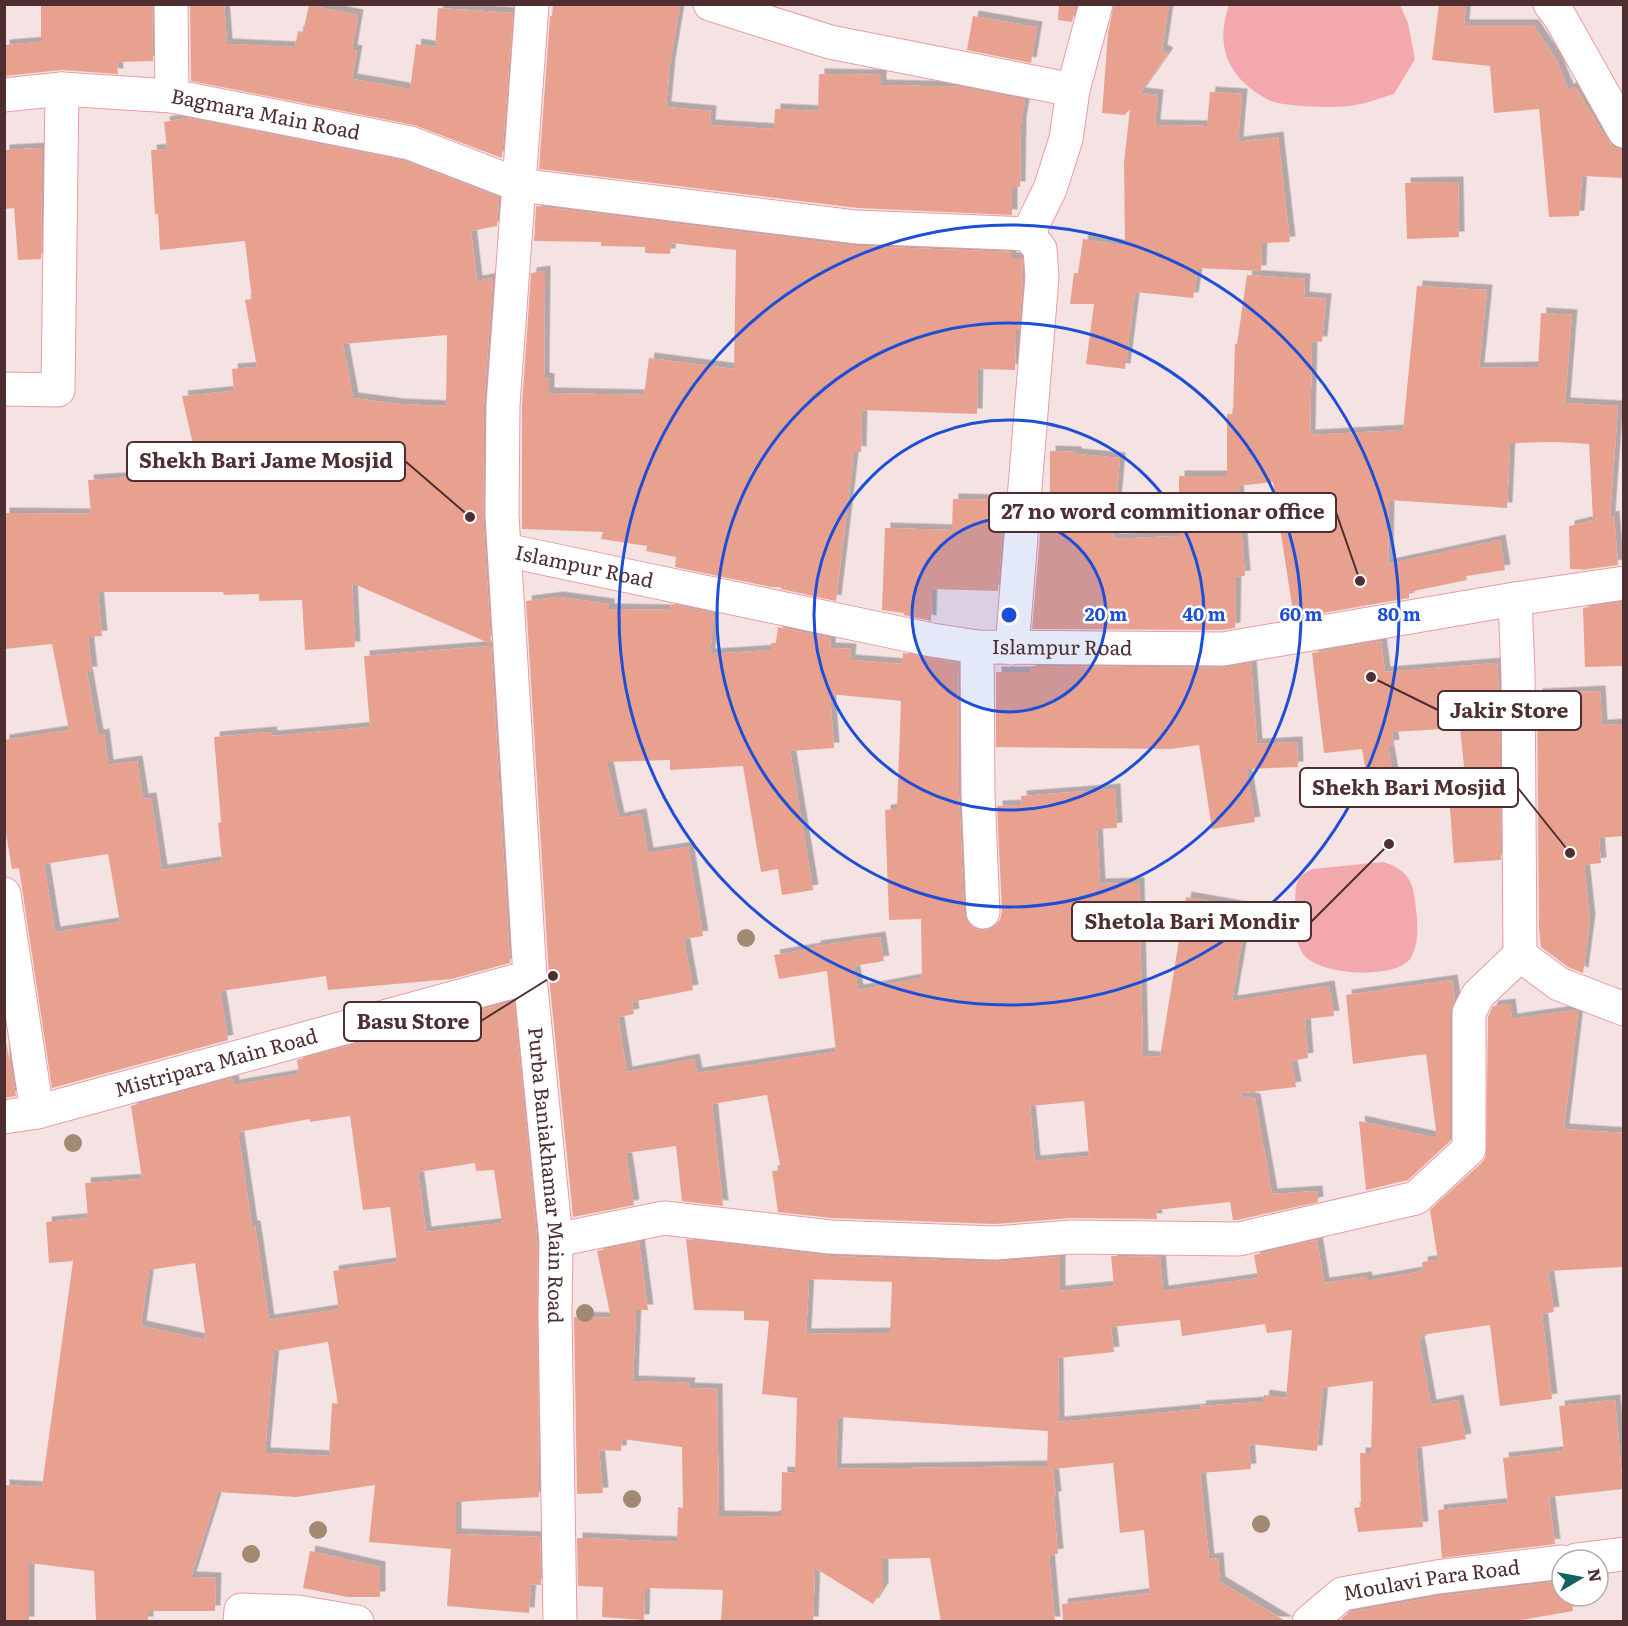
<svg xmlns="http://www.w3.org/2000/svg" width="1628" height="1626" font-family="Literata,serif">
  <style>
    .water { fill: #f2a8ad }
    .building { fill: #e8a18f; fill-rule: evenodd; filter: url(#shadow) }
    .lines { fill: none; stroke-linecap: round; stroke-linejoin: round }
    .street-casing { stroke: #eb9ba0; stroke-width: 35 }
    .secondary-casing { stroke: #eb9ba0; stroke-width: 35 }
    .street { stroke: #fff; stroke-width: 33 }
    .secondary { stroke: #fff; stroke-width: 33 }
    .tree { fill: #a28a72 }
    .ring { fill: none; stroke: #1d4ed8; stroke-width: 3 }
    .labels { text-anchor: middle; stroke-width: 5; stroke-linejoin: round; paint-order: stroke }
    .street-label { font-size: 20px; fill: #4e2e30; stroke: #fff }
    .centre { fill: #1d4ed8; stroke: #fff; stroke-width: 3 }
    .ring-label { font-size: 18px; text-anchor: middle; font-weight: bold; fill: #1d4ed8; stroke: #fff; stroke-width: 5; stroke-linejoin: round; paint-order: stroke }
    .leader { fill: none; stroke: #4e2e30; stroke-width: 2 }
    .callout-dot { fill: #4e2e30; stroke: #fff; stroke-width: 2 }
    .callout { fill: #fff; stroke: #4e2e30; stroke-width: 2 }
    .callout-label { font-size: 21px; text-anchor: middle; font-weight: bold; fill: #4e2e30 }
  </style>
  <defs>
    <filter id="shadow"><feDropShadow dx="5.5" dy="-5.5" stdDeviation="0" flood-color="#0004"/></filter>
  </defs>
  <rect width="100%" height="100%" fill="#f5e3e4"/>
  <g class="water">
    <path d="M1400,5L1408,23L1415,59L1394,94C1380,98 1365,104 1350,106C1334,108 1282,107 1269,100C1229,80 1214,47 1229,5Z"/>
    <path d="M1383,862C1404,868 1413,879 1415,901C1417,918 1421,943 1410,959C1394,980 1319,975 1304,955C1294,943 1294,921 1295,907C1296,887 1293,878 1312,869Z"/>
  </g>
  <g class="building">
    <path d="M41,4H152L153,61L117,62L118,74L62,70L4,76V45L41,42Z"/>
    <path d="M190,4H224L227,44L295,47L298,31L303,32L309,5L358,15L352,50L357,51L352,79L410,89L416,44L435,47L438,8L513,13L502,158L414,125L191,81Z"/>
    <path d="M553,4H680L670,64L666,107L711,111L710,125L774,129L775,109L818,111L819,74L881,75V85L961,87L1025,100L1021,123L1020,187H1012V215L858,208L539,169L550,16H552Z"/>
    <path d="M1059,4H1076L1072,22L1058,20Z"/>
    <path d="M1114,4H1169L1162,50L1168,53L1140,93L1158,95L1155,125L1207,126L1210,92L1242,94L1238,142L1278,137L1290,242L1262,243L1261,271L1198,268L1193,298L1135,292L1125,369L1086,364L1094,304H1070L1074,273H1078L1083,239L1125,246L1124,162L1130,109L1125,115L1102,113L1108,33Z"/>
    <path d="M1439,4H1466L1464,25H1533L1556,59L1565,82L1564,84L1566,83L1568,89L1575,87L1608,141L1615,148L1623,150V178L1582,176L1579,216L1549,217L1539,109L1494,113L1490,66L1432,60Z"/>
    <path d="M973,16L1037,27L1031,63L967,50Z"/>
    <path d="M187,118L405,161L499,197L497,226L471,231L477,281L493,278L484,404L483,515L491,644L352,583L355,647L305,650L302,600L259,601V594L224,595L223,592H98L102,636L88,637L92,672H87L98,735L104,734L108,765L137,761L143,799L151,798L162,870L222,861L218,823L221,822L214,737L271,732L272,736L370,727L364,656L491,646L510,963L451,979L328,990L326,976L220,991L228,1040L52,1088L19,868L12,869L4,822V740L69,730L52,644L4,649V513L91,514L88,480L135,477V474L199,471L182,396L234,391L232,369L257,367L245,300L252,299L245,241L160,250L158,214H155L151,150L167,149L164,122ZM447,335L446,406L399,404L353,398L343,344ZM108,854L120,922L55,932L44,864Z"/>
    <path d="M42,148L41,259L18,260L14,208L4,209V150Z"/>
    <path d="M1458,182L1459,237L1407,239L1405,183Z"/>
    <path d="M536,206L854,246L1011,252V258H1022L1023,277L1019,330H1016L1015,370L978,369L977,414L862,410L861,452L854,451L836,601L781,589V587H771L675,567L676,557L646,551L647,546L601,539L603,532L522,529V406L531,273L545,271L544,378L549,379V393L644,395L649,358L734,369L736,250L671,243L670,254L645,253V247L601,246V242L534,241Z"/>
    <path d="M1247,275L1305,279L1304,297L1326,299L1322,342L1312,341L1310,435L1403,430L1417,286L1487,290L1479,368L1538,367L1541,313L1572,315L1565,403L1618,406L1610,517L1614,516L1618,565L1581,570V569H1570L1569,526L1599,519H1593L1589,444L1556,442L1510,443L1507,508L1389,500L1388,564L1500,540L1505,570L1466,576L1467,580L1409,592V598L1294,618L1273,482L1238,486L1245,576L1236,577L1235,628L1221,630L1032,629L1043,500L1050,501V451L1076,452V454L1120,458L1113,539L1179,536V476H1227V414H1233L1235,344H1237Z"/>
    <path d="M953,499L1005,500L998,591L932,589L931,621L904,615V613L882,610L885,528L952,530Z"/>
    <path d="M558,597L609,604V609L670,610L671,604L714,613L710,654L771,650V643H776L778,627L831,638L830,648L851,649L850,660L902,664L903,653L958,663L959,794L964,913L968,922L975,929L984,931L993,927L1000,920L1002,911L997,806L1022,805L1021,796L1115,789L1117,828L1097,829L1100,884L1139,883L1143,1056L1160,1057L1186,897L1248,908L1232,1001L1329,986L1334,1016L1305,1019L1308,1058L1291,1061L1296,1087L1234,1094L1255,1099L1272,1194L1317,1191L1318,1202L1237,1220H1233L1230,1202L1156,1210L1157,1219L1071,1218L995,1224L831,1218L778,1212L772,1171L781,1170L767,1095L712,1104L723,1206L682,1201L676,1146L626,1153L634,1205L573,1217L549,976L526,601ZM830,694L901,701L897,809L885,810L889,920L921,919L922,978L858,990L854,966L884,961L880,937L815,946V948L774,955L779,979L827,971L836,1052L697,1073L694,1059L627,1072L618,1017L634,1014L632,1002L693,990L684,939L703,936L688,847L648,853L641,814L619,818L607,762L670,760V770L743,766L761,872L778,869L782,895L813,890L790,751L834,748ZM1084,1101L1089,1156L1035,1161L1030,1106Z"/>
    <path d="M1623,602V666L1585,667L1583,608Z"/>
    <path d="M1381,641L1385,672L1497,663L1499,697L1501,860L1454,863L1449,796L1467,795L1460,728L1392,732L1394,745L1388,746L1398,802L1372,807L1362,749L1324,753L1312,653Z"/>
    <path d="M1251,663L1257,744L1297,742L1298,767L1246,769L1255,822L1212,829L1199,745L1171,749L996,747V672H1030V666L1223,668Z"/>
    <path d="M1600,691L1602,725L1623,724V836L1599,838L1601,863L1584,865L1590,920L1583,973L1568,967L1541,947L1539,928L1537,694Z"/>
    <path d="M1452,980L1455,999L1450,1013V1141L1408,1180L1366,1190L1359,1121L1437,1138L1426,1054L1353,1064L1346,995Z"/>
    <path d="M514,1001L537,1238L539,1497L456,1502V1534L540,1537L541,1585L531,1584L529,1613L447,1606L451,1549L369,1542L375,1485L296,1497L218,1492L191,1577L216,1578L215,1611H148V1622H96L94,1571L29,1563V1622H4V1485L42,1487L73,1261L49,1263L46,1222L88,1218L85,1183L142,1179L131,1106L233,1078L234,1085L299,1074L297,1060ZM350,1116L363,1210L390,1207L397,1262L333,1271L339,1309L269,1320L255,1226H252L238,1132L310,1119V1122ZM475,1163L476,1171L494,1170L502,1223L426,1232L418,1172ZM195,1263L206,1340L141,1326L149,1270ZM328,1342L338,1404L332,1403L329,1456L265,1453L274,1351Z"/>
    <path d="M1510,1004L1512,1019L1575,1010L1578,1012L1564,1129L1623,1133V1267L1548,1271L1554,1312L1542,1314L1552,1399L1500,1406L1490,1325L1421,1335L1422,1341H1419L1431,1405L1458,1400L1466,1439L1416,1448L1423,1527L1358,1532L1354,1508L1361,1507L1360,1453H1371L1373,1381L1323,1388L1317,1451L1249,1444L1251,1469L1200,1473L1209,1559L1218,1558L1220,1582L1287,1622H1063L1062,1604L1150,1593L1144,1530L1120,1533L1113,1463L1053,1469L1056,1497H1053L1058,1554L1049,1555L1055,1622H941L930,1558L883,1559V1588L873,1604L815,1568L813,1622H721L723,1590L645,1588L644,1620L602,1617L603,1587L578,1586L577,1538L677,1542L678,1507L683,1508L682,1447L622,1439L621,1451L599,1450L603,1493L577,1494L574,1317L611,1318L597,1251L639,1242L648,1310H636L633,1381L690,1383L689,1388L717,1389L719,1516L773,1517V1516H781L782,1472L795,1473L797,1398L762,1394L769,1321L744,1320V1311L694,1310L686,1239L829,1256L994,1262L1060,1257V1291L1114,1286L1111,1256L1160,1257L1163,1291L1258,1278L1254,1255L1317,1240L1324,1283L1366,1277L1367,1281L1423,1271L1422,1262L1438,1260L1430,1210L1482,1163L1486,1156L1488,1017L1493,1006ZM809,1279L892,1282L890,1333L806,1334ZM1180,1320L1182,1336L1265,1324L1267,1333L1292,1330L1286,1398L1264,1395L1263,1402L1200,1406L1201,1409L1059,1422L1058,1358L1114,1352L1111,1327ZM838,1417L1048,1431L1047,1466L836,1469Z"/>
    <path d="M4,1031L16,1096L4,1098Z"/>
    <path d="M1615,1400L1623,1489L1549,1497L1555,1544L1442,1558L1438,1510L1508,1503L1503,1458L1564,1451L1559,1406Z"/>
    <path d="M310,1551L380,1567V1597H347L303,1588Z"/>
    <path d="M1562,1581V1596H1571L1573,1611L1509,1622H1342V1618L1350,1612L1440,1596Z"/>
  </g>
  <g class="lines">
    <g class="street-casing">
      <g id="street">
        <path d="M171,4L172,96"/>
        <path d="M710,4L830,42L1073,90"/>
        <path d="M1550,4L1560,17L1624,131"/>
        <path d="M519,185L856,227L1028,234L1040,249L1042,277L1012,648"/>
        <path d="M1028,234L1050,189L1066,139L1073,90L1096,4"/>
        <path d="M4,389L58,390L62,89"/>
        <path id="s1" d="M505,550L932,640L977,647L1223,649L1515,599L1624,583"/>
        <path d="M1515,599L1518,673L1520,955L1559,984L1624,1009"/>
        <path d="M977,647L978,793L983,912"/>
        <path d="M4,894L37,1112"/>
        <path id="s2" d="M4,1117L37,1112L530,977"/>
        <path d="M556,1240L664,1218L830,1237L995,1243L1072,1237L1239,1239L1416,1198L1469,1149V1013L1478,995L1520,955"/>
        <path d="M1576,1560L1624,1554"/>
        <path d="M240,1622L241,1610L298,1612L357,1622"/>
        <path id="s3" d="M1309,1622L1342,1594L1437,1577L1562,1562"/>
      </g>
    </g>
    <g class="secondary-casing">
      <g id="secondary">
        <path id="s4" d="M532,4L503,405L502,515L530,977L556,1240L555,1315L560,1622"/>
        <path id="s5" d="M4,95L62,89L172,96L410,143L519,185"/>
      </g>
    </g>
    <use href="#street" class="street"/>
    <use href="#secondary" class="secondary"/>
  </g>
  <g class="tree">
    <circle cx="746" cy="938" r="9"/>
    <circle cx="73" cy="1143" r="9"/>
    <circle cx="585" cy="1313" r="9"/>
    <circle cx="632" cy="1499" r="9"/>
    <circle cx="1261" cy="1524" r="9"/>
    <circle cx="318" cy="1530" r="9"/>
    <circle cx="251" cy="1554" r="9"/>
  </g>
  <circle cx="1009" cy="615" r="97" fill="#1d4ed8" fill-opacity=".12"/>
  <g class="ring">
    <circle cx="1009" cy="615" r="97"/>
    <circle cx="1009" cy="615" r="195"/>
    <circle cx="1009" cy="615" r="292"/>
    <circle cx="1009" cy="615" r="390"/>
  </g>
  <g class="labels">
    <g class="street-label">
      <text dy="7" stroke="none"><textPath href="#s5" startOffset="264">Bagmara Main Road</textPath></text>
      <text dy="7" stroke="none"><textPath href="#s1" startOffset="81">Islampur Road</textPath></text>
      <text dy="7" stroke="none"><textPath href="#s1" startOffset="567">Islampur Road</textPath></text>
      <text dy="7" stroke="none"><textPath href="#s2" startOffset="219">Mistripara Main Road</textPath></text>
      <text dy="7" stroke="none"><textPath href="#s4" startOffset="1174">Purba Baniakhamar Main Road</textPath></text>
      <text dy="7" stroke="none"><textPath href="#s3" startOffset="134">Moulavi Para Road</textPath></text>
    </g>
  </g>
  <circle cx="1009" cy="615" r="9" class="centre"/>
  <g class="ring-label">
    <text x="1106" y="621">20 m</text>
    <text x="1204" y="621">40 m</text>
    <text x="1301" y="621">60 m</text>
    <text x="1399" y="621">80 m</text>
  </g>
  <path class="leader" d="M470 517L405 461M1360 581L1336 512M1371 677L1438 710M1570 853L1518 788M1389 844L1311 922M553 976L481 1021"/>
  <g class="callout-dot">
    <circle cx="470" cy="517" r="6"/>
    <circle cx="1360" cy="581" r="6"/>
    <circle cx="1371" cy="677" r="6"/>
    <circle cx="1570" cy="853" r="6"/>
    <circle cx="1389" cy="844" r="6"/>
    <circle cx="553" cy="976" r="6"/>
  </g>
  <g class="callout">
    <rect x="127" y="442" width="278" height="39" rx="6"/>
    <rect x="989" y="493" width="347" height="39" rx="6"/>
    <rect x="1438" y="691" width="143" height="39" rx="6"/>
    <rect x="1300" y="768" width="218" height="39" rx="6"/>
    <rect x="1072" y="902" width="239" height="39" rx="6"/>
    <rect x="344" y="1002" width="137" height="39" rx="6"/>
  </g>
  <g class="callout-label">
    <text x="266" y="468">Shekh Bari Jame Mosjid</text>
    <text x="1163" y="519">27 no word commitionar office</text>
    <text x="1509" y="718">Jakir Store</text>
    <text x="1409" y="795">Shekh Bari Mosjid</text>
    <text x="1192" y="929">Shetola Bari Mondir</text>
    <text x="413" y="1029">Basu Store</text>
  </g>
  <rect width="1628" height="1626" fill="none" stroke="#4e2e30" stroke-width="12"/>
  <g transform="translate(1580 1578) rotate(80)"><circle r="28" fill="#ffffff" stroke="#b8abac" stroke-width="1.5"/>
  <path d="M0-4.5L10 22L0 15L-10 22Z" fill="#116262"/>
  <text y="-9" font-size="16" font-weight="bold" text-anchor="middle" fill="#4e2e30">N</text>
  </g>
</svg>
